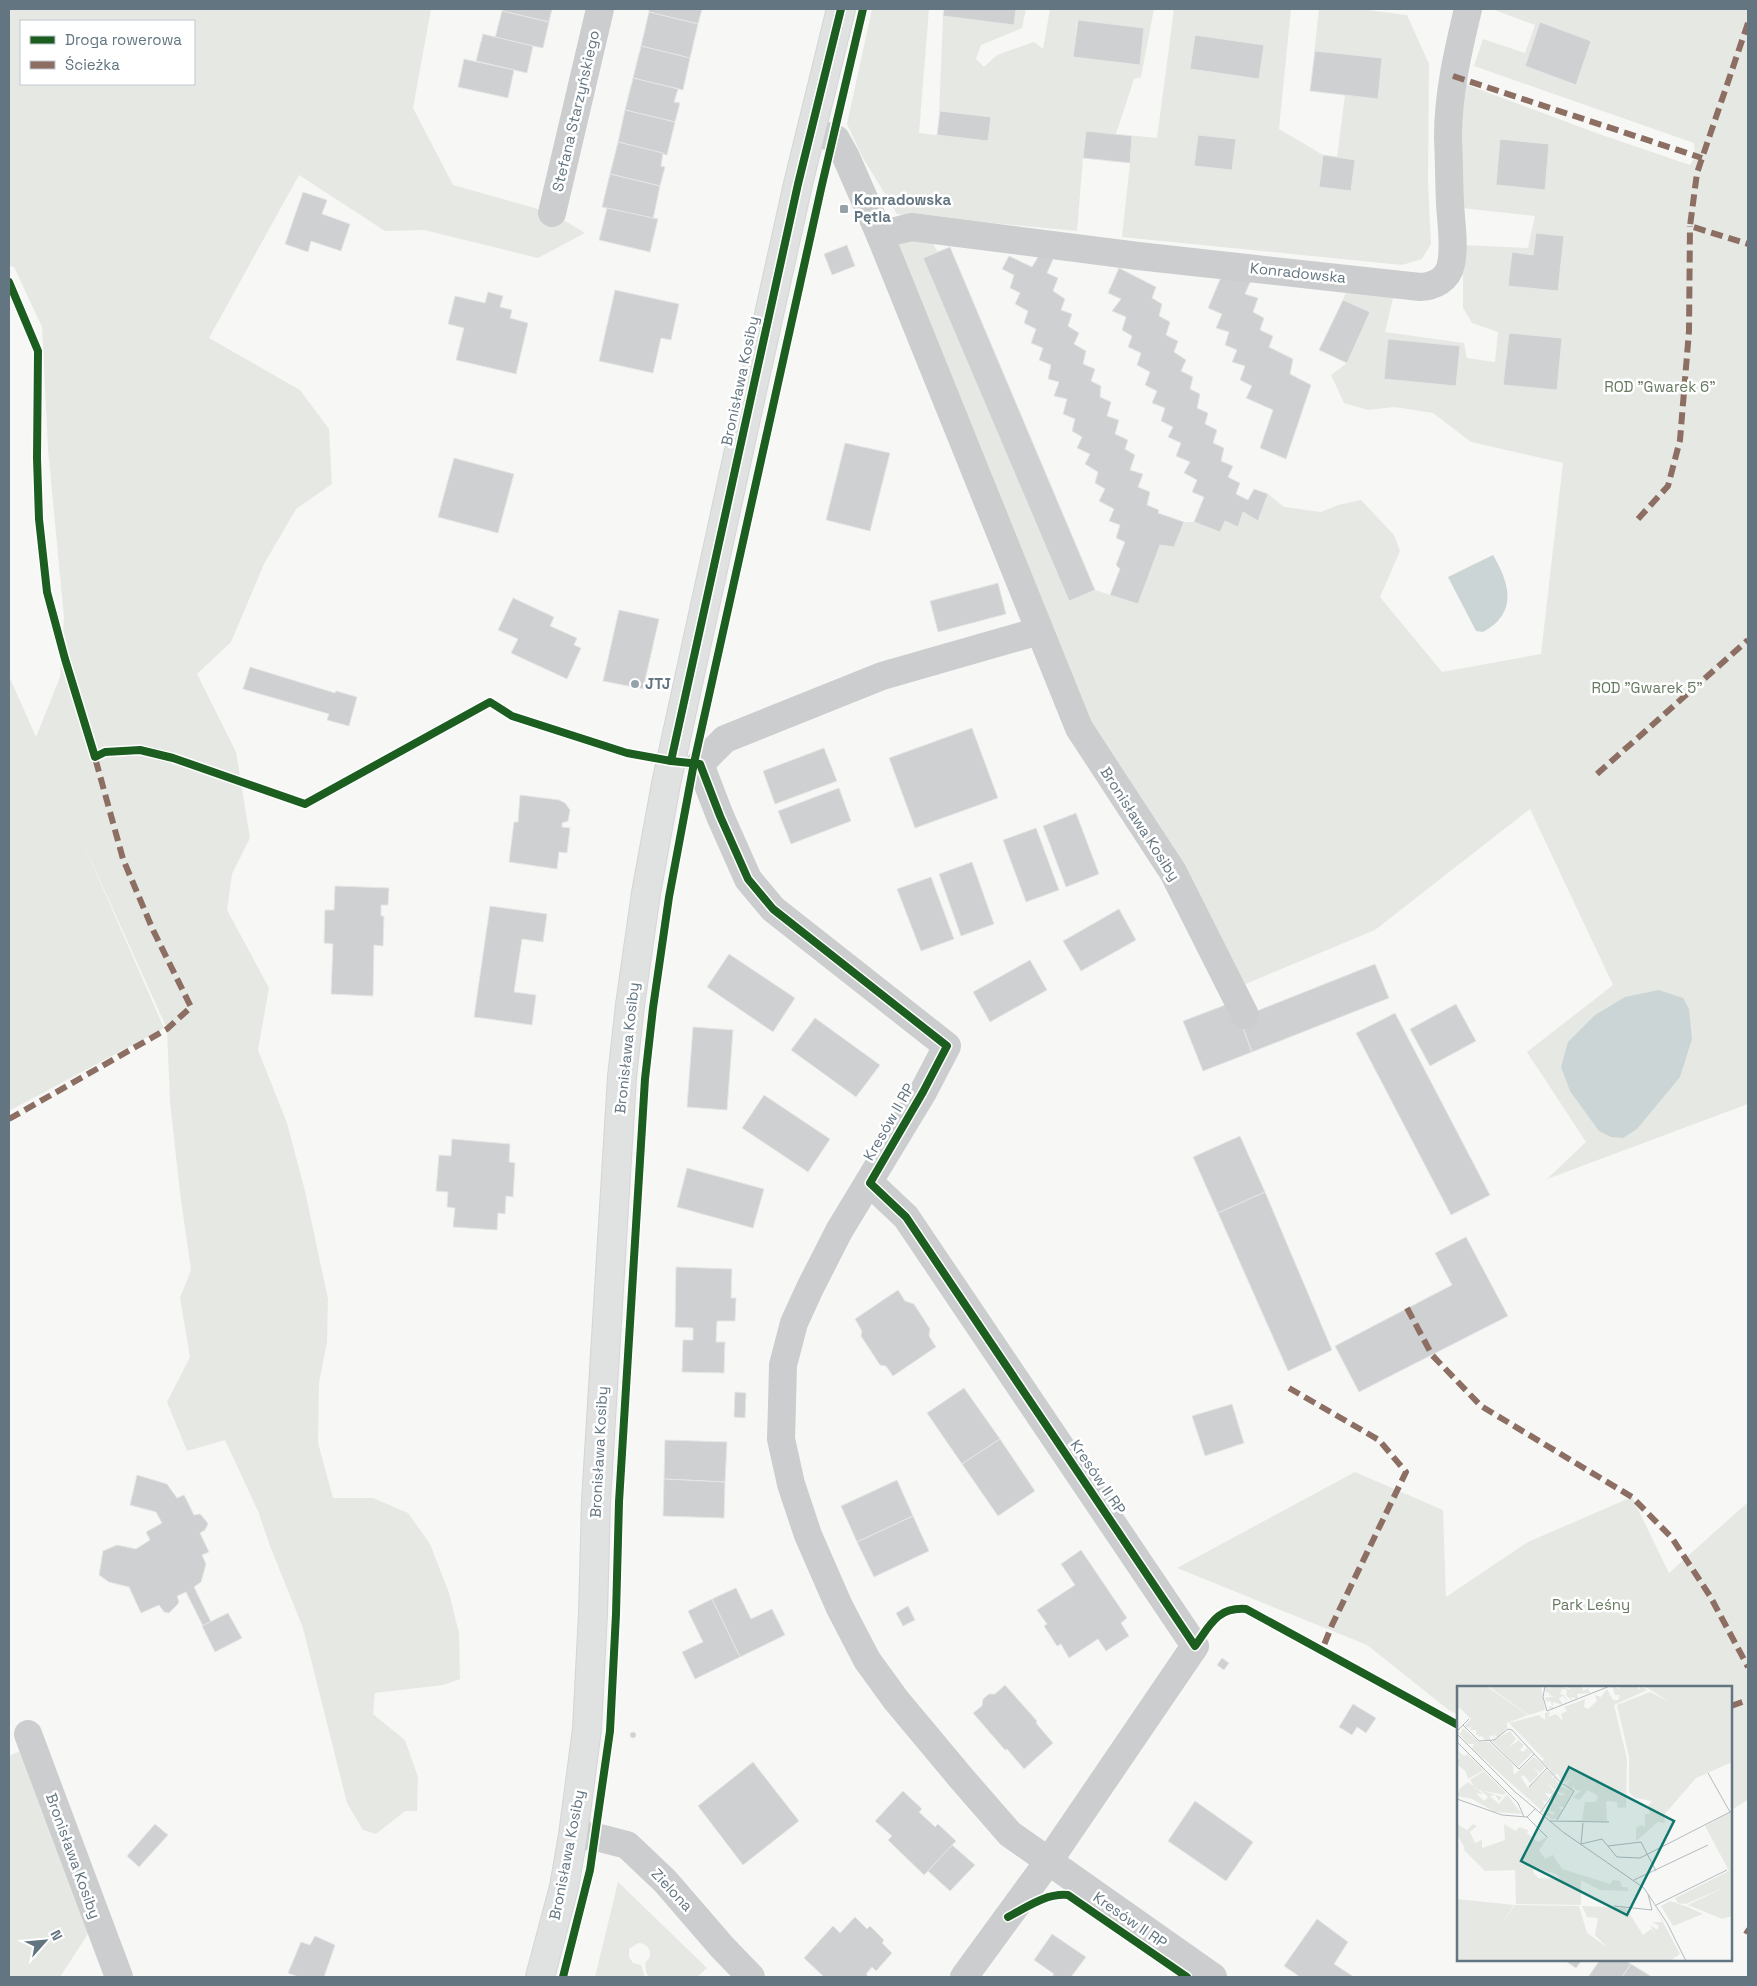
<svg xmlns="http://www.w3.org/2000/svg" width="1757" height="1986" font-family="'Space Grotesk',sans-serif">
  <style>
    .green { fill: #e6e9e3; fill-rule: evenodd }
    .water { fill: #cbd5d6 }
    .building { fill: #ced0d1; stroke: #e6e6e6 }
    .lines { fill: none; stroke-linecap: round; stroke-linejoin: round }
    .secondary-casing { stroke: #d4d5d5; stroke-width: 30 }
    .street { stroke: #cccdce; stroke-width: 28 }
    .secondary { stroke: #e0e1e1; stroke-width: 28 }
    .quiet { stroke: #8d6e63; stroke-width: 6; stroke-dasharray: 12 6; stroke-linecap: butt }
    .cycleway-casing { stroke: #fff; stroke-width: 11 }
    .cycleway { stroke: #1b5e20; stroke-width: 8 }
    .poi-dot { fill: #96a2aa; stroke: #fff; stroke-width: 2 }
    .labels { text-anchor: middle; stroke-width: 5; stroke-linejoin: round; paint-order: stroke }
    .street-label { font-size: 15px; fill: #627581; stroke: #fff }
    .poi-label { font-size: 15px; font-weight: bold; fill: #627581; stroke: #fff; text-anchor: start }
    .park-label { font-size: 15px; fill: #677961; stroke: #fff }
    .inset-road { fill: none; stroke: #b2bbc0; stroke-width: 1 }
    .view { fill: #0f766e; fill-opacity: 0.15; stroke: #0f766e; stroke-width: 2.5 }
    .inset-edge { fill: none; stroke: #627581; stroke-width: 2.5 }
  </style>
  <rect width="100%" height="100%" fill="#f7f7f6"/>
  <g class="green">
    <path d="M9,9H431L413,108L453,185L552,213L585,233L538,258L424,230L385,231L299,175L209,338L300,390L329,429L332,484L296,509L264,564L231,642L197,674L236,752L250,838L232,874L227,910L269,988L258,1050L287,1123L305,1191L328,1299L327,1342L319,1383L318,1443L333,1498H373L408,1513L430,1544L449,1593L459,1633L460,1679L443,1685L375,1693L373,1714L405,1740L418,1777L417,1811H405L376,1834L363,1830L347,1803L303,1628L270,1546L258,1511L225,1440L187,1451L167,1402L190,1357L180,1298L191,1270L180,1193L170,1101L167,1029L81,838L164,1028L9,1111V676L36,737L60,677L64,618L48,449L42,327L14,267L9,266ZM21,21H194V84H21Z"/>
    <path d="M872,9H929L919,133L988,141L991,117L940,111L939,114L943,16L1014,25L1016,9H1026L1022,28L981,45L976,59L984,67L997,55L1034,42L1043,49L1050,9H1154L1141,77L1134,79L1116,134L1157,138L1174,9H1291L1279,129L1323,155L1337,157L1345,95L1310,91L1319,9H1360L1407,15L1429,64L1428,182L1431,244L1422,259L1402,265L1122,237L1130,163L1083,158L1077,231L897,214L863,158L847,124ZM1077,20L1144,28L1140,65L1073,57ZM1195,35L1263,45L1259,79L1190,69ZM1198,135L1236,139L1232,170L1195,166Z"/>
    <path d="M1492,9H1748V1104L1547,1179L1586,1142L1527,1052L1613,985L1530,809L1375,930L1236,988L1083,724L897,246L909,239L931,241L938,252L924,259L1069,601L1095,590L1138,604L1160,545L1174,547L1184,522H1194L1219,532L1225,521L1238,527L1243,512L1258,521L1268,494L1284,507L1321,512L1338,505L1361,500L1394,535L1400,551L1380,597L1442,672L1541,654L1563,463L1471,442L1433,413L1395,407L1368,410L1344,403L1331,375L1347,363L1370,313L1343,300L1345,294L1360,286L1394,294L1385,332L1464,343L1467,358L1495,362L1498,332L1472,323L1463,308V245L1528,248L1535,216L1461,208L1462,83L1602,135L1690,165L1695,156L1694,143L1474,66L1483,39L1525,53L1535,25ZM1541,23L1591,41L1575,84L1525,66ZM1500,139L1549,144L1545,190L1496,185ZM1536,233L1564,236L1558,291L1508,286L1512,253L1533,255ZM1509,333L1562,338L1557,389L1504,385Z"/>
    <path d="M1355,1472L1443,1510L1446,1597L1528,1542L1632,1497L1669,1573L1748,1502V1800L1731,1810V1687H1458V1714L1450,1711L1367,1645L1177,1568Z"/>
    <path d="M27,1748L91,1929L60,1977H9V1756Z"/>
    <path d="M618,1882L707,1968L697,1977H649L646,1972L645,1963L650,1957C651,1948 646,1943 638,1943L629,1949V1957L633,1963L641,1965L645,1977H595Z"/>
  </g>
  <g class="water">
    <path d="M1493,555C1510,584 1518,613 1483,632L1476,631L1448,577Z"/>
    <path d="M1659,990L1683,998L1689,1009L1692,1039L1680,1077L1637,1129L1623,1138L1611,1137L1599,1131L1570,1091L1561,1067L1568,1042L1595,1015L1625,997Z"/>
  </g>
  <g class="building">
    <path d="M502,9H552L549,22L502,11Z"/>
    <path d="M649,9H702L698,24L649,12Z"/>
    <path d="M944,9H1016L1014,25L943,16Z"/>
    <path d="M502,11L549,22L543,48L495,38Z"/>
    <path d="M649,12L698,24L690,58L641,46Z"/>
    <path d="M1078,20L1144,28L1140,65L1073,57Z"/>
    <path d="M1540,22L1591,41L1576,85L1525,66Z"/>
    <path d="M483,34L533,46L527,73L476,61Z"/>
    <path d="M1195,35L1264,45L1259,79L1190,69Z"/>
    <path d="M641,46L690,58L683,90L633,78Z"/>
    <path d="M1315,51L1382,58L1378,99L1310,91Z"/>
    <path d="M464,59L514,70L508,98L458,87Z"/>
    <path d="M633,78L678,89L674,102L680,103L675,122L625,110Z"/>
    <path d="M625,110L675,122L667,155L618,142Z"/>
    <path d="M940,111L991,117L988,141L937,135Z"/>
    <path d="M1086,131L1132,136L1130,163L1083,158Z"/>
    <path d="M1198,135L1236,139L1232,170L1194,166Z"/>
    <path d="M1500,139L1549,144L1545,190L1496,185Z"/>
    <path d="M618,142L663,153L661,166L665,167L660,186L610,174Z"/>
    <path d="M1323,155L1355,160L1351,191L1319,187Z"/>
    <path d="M610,174L660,186L653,219L602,207Z"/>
    <path d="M303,192L327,200L322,214L350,224L341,251L311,241L308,252L285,244Z"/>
    <path d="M607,208L658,219L650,252L599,240Z"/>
    <path d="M1536,233L1564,236L1558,291L1508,286L1512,252L1533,255Z"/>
    <path d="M847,245L855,266L832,275L824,254Z"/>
    <path d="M950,247L1095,590L1069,601L923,258Z"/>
    <path d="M1042,250L1054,257L1047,273L1058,278L1053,291L1065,299L1061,310L1072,314L1068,326L1079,333L1074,344L1086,351L1083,364L1095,369L1091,381L1101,386L1100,397L1111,402L1107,416L1119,420L1115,434L1128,440L1125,449L1135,455L1130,470L1143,474L1138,487L1150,492L1147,505L1159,510L1158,513L1184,522L1174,547L1160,545L1138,604L1110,595L1120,569L1116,565L1125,542L1116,538L1120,525L1109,521L1114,509L1099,501L1105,489L1095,483L1098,472L1085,464L1090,454L1077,448L1082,437L1072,431L1075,419L1063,414L1067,399L1054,396L1059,382L1048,379L1051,365L1039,360L1043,348L1031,343L1036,329L1024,323L1028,311L1015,304L1020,293L1010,288L1014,275L1002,269L1009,256L1032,267Z"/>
    <path d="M1119,268L1156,287L1152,298L1162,304L1159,316L1170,322L1166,335L1178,341L1174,352L1186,360L1181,371L1193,377L1190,389L1200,394L1197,408L1208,413L1205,424L1217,430L1213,443L1224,448L1221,461L1233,466L1228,477L1240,483L1236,494L1248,500L1254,489L1268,494L1258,521L1243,512L1238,527L1225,521L1220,532L1194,522L1204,497L1192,492L1197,480L1184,473L1190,462L1176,456L1181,443L1168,437L1173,427L1161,421L1165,408L1152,403L1157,391L1145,385L1150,372L1137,365L1141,353L1128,347L1132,336L1122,330L1126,317L1112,311L1121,299L1108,293Z"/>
    <path d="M1224,270L1252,278L1245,294L1258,298L1253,312L1264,318L1260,330L1273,336L1269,347L1293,359L1290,374L1311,385L1286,459L1260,448L1273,410L1246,398L1252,386L1240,380L1245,366L1232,362L1237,350L1225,345L1229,332L1216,328L1222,314L1208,308Z"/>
    <path d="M615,290L679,304L671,340L661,338L653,373L599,361Z"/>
    <path d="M488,292L503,296L500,307L512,310L510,318L528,323L516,374L456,360L464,328L448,324L455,296L485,303Z"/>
    <path d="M1343,300L1370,312L1347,363L1319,350Z"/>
    <path d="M1509,333L1562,338L1557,390L1503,385Z"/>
    <path d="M1388,339L1460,346L1456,386L1384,379Z"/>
    <path d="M845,443L890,453L870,531L826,520Z"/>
    <path d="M454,458L514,474L498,533L438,517Z"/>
    <path d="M998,583L1006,614L938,632L930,601Z"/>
    <path d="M513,598L554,617L550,626L577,638L574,645L581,648L567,679L511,653L518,639L498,630Z"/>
    <path d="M619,610L659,619L643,689L603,681Z"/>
    <path d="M250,667L335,693L336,691L357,697L349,726L327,720L329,714L243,689Z"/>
    <path d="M972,728L998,798L915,828L889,758Z"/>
    <path d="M824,748L837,781L775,804L763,771Z"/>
    <path d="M839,788L851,821L791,844L778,811Z"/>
    <path d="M520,795L559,800L565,803L570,810L568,821L562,823V827L570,828L567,853L559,852L557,869L509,862L514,822H518Z"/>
    <path d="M1076,813L1099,874L1066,887L1043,826Z"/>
    <path d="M1036,828L1059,890L1026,902L1003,840Z"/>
    <path d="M972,862L994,924L961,936L939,874Z"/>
    <path d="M931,877L954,939L921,951L897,889Z"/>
    <path d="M335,886L389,888L388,905H381V916H384L383,946L374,945L373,996L331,994L333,944L324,943L325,910H334Z"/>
    <path d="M490,906L547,914L543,942L522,939L514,992L536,995L532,1025L474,1017Z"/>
    <path d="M1119,909L1136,940L1081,971L1063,941Z"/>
    <path d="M729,954L795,998L773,1032L707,987Z"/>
    <path d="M1030,960L1047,990L990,1022L973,992Z"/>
    <path d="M1375,964L1389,998L1252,1052L1239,1018Z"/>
    <path d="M1233,1002L1252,1052L1203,1071L1183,1021Z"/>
    <path d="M1456,1004L1476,1041L1430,1066L1410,1029Z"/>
    <path d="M1395,1013L1490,1195L1451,1215L1356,1033Z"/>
    <path d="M815,1018L880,1065L856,1097L791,1050Z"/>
    <path d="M693,1027L733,1030L727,1110L687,1107Z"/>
    <path d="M764,1095L830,1139L808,1172L742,1128Z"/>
    <path d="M1240,1136L1265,1192L1218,1213L1193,1157Z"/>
    <path d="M452,1139L510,1144L509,1162L515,1163L513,1197L506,1196L505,1214L498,1213L497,1230L453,1227L455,1208L447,1207L448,1192L436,1191L439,1155L451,1156Z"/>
    <path d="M687,1168L764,1189L753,1228L677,1207Z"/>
    <path d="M1265,1192L1332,1350L1288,1371L1218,1213Z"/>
    <path d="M1466,1237L1508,1316L1359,1392L1335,1346L1452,1285L1435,1253Z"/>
    <path d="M676,1267L732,1269L731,1298H736L735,1321H717L716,1342H725L724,1373L682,1372L683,1340H693V1328L675,1327Z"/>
    <path d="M898,1290L905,1301L914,1304L930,1329L929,1336L936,1347L893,1376L886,1366L880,1365L861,1336L862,1331L855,1319Z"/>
    <path d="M964,1388L1000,1439L962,1464L927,1413Z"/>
    <path d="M735,1392L746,1393L745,1418L734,1417Z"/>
    <path d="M1232,1404L1244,1443L1205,1456L1192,1416Z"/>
    <path d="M1000,1439L1035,1491L998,1516L962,1464Z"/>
    <path d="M665,1440L727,1442L725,1482L664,1479Z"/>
    <path d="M137,1475L167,1484L177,1498L184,1495L194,1515L200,1514L207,1522L208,1524L205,1530L200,1533L209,1552L202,1555L206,1564L201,1582L194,1587L211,1622L203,1626L186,1592L177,1596L179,1602L177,1605L169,1613L164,1612L159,1605L141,1613L129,1587L109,1582L99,1575L103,1551L117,1545L136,1549L150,1540L146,1532L162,1523L156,1512L130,1505Z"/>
    <path d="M664,1479L725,1482L724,1518L663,1516Z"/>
    <path d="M897,1480L913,1516L857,1542L841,1506Z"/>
    <path d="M913,1516L929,1551L874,1577L857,1542Z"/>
    <path d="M1081,1550L1127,1618L1121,1623L1129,1636L1106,1651L1098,1639L1069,1658L1061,1644L1057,1646L1044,1626L1047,1624L1037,1610L1075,1585L1061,1564Z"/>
    <path d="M736,1588L751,1619L772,1609L785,1635L740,1657L712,1599Z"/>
    <path d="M712,1599L740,1657L695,1679L682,1652L703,1642L688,1611Z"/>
    <path d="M908,1606L915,1620L903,1626L896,1613Z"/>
    <path d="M228,1613L242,1638L215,1652L202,1626Z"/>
    <path d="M1222,1658L1229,1663L1224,1670L1217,1665Z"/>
    <path d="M1005,1685L1037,1721L1036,1723L1053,1743L1024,1769L1007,1749L1005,1750L973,1713L982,1706L983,1699L989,1694H995Z"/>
    <path d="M1353,1704L1376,1718L1366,1733L1357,1727L1352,1735L1339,1727Z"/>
    <circle cx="633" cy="1735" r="3"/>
    <path d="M753,1762L799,1821L743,1865L698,1806Z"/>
    <path d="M903,1791L922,1809L919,1812L935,1827L938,1824L956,1841L924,1875L888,1840L892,1836L875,1821Z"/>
    <path d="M1195,1801L1253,1842L1226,1881L1168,1841Z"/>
    <path d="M155,1824L168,1835L139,1867L127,1856Z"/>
    <path d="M952,1845L975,1865L950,1891L928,1871Z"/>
    <path d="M855,1917L867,1929L870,1926L884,1940L882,1943L892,1953L876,1971L872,1967L866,1974L869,1977H824L804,1958L833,1926L840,1933Z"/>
    <path d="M1317,1919L1348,1942L1334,1964L1354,1977H1300L1284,1966Z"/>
    <path d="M1052,1934L1086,1957L1071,1977H1052L1054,1974L1034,1960Z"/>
    <path d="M315,1936L335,1945L324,1977H299L288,1973L301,1942L310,1945Z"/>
    <path d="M1564,1960H1582L1576,1968Z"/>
    <path d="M1600,1960H1625L1631,1964L1622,1977H1588Z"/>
    <path d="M1631,1964L1652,1977H1622Z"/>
  </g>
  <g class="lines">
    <g class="secondary-casing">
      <path id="secondary" d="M540,1977L564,1887L573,1835L587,1729L593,1613L596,1501L622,1077L630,1005L646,893L666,784L748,409L798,184L841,9"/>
    </g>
    <g class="street">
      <path d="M811,131L836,139L846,157L880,235L1079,728L1173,872L1245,1015"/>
      <path d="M552,213L600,9"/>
      <path d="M880,235L911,227L1138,256L1420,287C1434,286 1448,280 1451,264C1455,245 1451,223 1450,203C1449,181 1449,159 1448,137C1448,93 1458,51 1468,9"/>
      <path d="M700,764L720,816L748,879L773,909L947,1046L923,1092L839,1231L810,1288L794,1323L783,1365L782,1405L781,1439L791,1484L808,1535L839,1606L867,1660L896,1700L962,1779L1010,1834L1213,1977"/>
      <path d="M700,764L725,739L882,676L1039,631"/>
      <path d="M870,1183L906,1217L1195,1646L1048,1862L964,1977"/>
      <path d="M28,1734L119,1977"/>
      <path d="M573,1835L596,1837L627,1845L665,1881L722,1947L751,1977"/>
    </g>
    <use href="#secondary" class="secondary"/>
    <g class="quiet">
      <path d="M1748,23L1697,173L1690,226L1748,244"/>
      <path d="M1453,76L1702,158"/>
      <path d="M1638,519L1668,486L1680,440L1689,331L1690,226"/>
      <path d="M1597,774L1748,640"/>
      <path d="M9,1119L167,1029L191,1007L153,930L123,859L94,754"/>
      <path d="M1407,1308L1432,1355L1481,1406L1632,1497L1672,1538L1710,1596L1748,1667"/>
      <path d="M1289,1388L1379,1440L1406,1472L1332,1625L1322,1650"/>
      <path d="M1731,1706L1748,1700"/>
      <path d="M1745,1930L1748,1932"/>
    </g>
    <g class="cycleway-casing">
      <g id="cycleway">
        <path d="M9,282L38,351L37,458L39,519L47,592L65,659L95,757L105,752L140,750L173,758L305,804L490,702L512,716L627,753L671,761L700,764L720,816L748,879L773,909L947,1046L923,1092L870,1183L906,1217L1195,1646C1210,1625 1217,1607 1246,1609L1458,1725"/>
        <path d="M671,761L798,184L841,9"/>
        <path d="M1008,1917C1027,1907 1046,1893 1068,1895L1187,1977"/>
        <path d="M563,1977L590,1870L610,1731L616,1614L619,1502L645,1079L653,1008L669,897L694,763L821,189L863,9"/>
      </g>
    </g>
    <use href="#cycleway" class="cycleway"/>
  </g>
  <g class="poi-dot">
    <rect x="839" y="204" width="10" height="10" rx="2.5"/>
    <circle cx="635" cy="684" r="5"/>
  </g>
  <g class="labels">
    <g class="street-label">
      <text transform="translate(576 111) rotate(-77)" y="5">Stefana Starzyńskiego</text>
      <text transform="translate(1298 273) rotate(6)" y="5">Konradowska</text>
      <text transform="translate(740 381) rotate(-78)" y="5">Bronisława Kosiby</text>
      <text transform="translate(1140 824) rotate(57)" y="5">Bronisława Kosiby</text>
      <text transform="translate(627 1048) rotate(-84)" y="5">Bronisława Kosiby</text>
      <text transform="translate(889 1122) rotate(-60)" y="5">Kresów II RP</text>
      <text transform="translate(599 1452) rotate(-87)" y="5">Bronisława Kosiby</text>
      <text transform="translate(1098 1477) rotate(56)" y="5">Kresów II RP</text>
      <text transform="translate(567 1855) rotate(-79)" y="5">Bronisława Kosiby</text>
      <text transform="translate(73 1856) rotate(70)" y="5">Bronisława Kosiby</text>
      <text transform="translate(672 1890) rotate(47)" y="5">Zielona</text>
      <text transform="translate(1130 1920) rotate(35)" y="5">Kresów II RP</text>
    </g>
    <g class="poi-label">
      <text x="854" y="205">Konradowska<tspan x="854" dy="17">Pętla</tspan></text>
      <text x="645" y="689">JTJ</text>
    </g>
    <g class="park-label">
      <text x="1660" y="392">ROD "Gwarek 6"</text>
      <text x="1647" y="693">ROD "Gwarek 5"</text>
      <text x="1591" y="1610">Park Leśny</text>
    </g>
  </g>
  <g transform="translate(1457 1686)">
    <rect width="275" height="275" fill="#f7f7f6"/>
    <path d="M0,0H29L71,29L50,37V42L41,51L35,48L39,52L33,49V54H28L25,50L21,51L22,48L19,49V44H13L15,40L10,42L8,39L14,33L3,22L0,24ZM31,0H84L88,24L72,29ZM89,0L93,3L94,0H108V2L115,4L109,0H125L126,5L131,2L133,7L120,8L121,13L114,11L115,15L109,9L110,4L105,3L103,8L107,9L111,17L106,10L102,12L106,19L96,16V22L93,23L92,20L96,21L93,15L90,16L88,12L99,10L88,9H94L88,5ZM155,0L163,3L164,0H180L182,4L184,0L190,4L157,19L170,73L169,124L168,121L161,122L160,116L149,115L150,136L101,134H125L128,116H139L141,110L131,104L122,114L116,111L124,105L117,103V99L115,103L108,99L118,89L107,98L108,95L105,96L101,88L98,89L85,75L87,73L52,37L82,29L88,34V27L93,26L91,31L99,28L106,35L104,28L110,25L107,21L128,13L127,21L131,23L140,15L138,9L144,11L150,3L156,14H161L163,9H158ZM187,0H275V76L239,92L207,129L208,137L201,136L179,155V142L184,139L188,141V128H193L191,120L195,115L178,112L172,106V71L160,19L193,6L213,16ZM6,42L22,56H32L56,79L57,89L77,70L88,81L83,87L75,81L82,88L73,97L67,89L64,91L71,102L90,84L96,89L94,93L97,90L102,98L98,104L89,96L97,105L95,108L88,107L92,112L89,116L85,114L88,118L84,124L19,66L15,62L17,58H11L1,46L4,47ZM53,45L59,53L51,62L62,54L67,59L63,64L66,66L70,62L75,67L61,81L35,55ZM0,64L7,70L10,68L27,84L11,93L9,86L0,78V73L3,72ZM27,85L49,107L47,109L18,103L13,94ZM11,96L26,108L19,107L27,115L31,111L23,104L45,111L42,115L38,109L33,110L42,118L50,108L65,128L38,126L15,113L0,110L3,102ZM103,100L116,105L107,121H102L105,124L100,133H94L85,126L87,124L96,129L98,126L90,125L92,121L88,123L90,119L93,121L94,124V120L91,118L94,113L102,119L95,112L99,106L105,110L108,108L100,105ZM275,125V230L265,233L231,219L268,201L229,218L221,217L218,212L272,185L248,140ZM0,138L10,144L16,138L20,140L13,146L18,157L25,154V162L48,154L47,138L59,145L62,141L71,144L70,147L81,156L92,150L82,164L88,173L96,169L105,183L153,198L156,194L163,195L165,201H170L172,205L143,204L124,194V219L59,218L58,184L28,185L6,163L8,162L0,149ZM78,181L99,188L104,193L81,192L76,186ZM0,213L57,219L45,237L58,219L122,220L130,247L151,262L138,249L141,232L130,231L125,220L169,222L186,249L194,243L199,250L193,239L200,244L202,240L195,236H205L197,219L223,268L213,275H0ZM213,215L231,221L246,228L216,240L204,220Z" fill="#e6e9e3" fill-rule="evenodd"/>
    <path class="inset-road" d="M88,0L86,11L90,25L153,0M6,39L22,55L37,54L51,43L55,44L104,97L117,105L100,134M0,45L12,33M0,48L57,105L106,146L187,202L210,237L229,275M33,55L62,83L77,68M0,56L61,117L67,131M251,87L273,126M72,101L90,82M0,113L45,129L70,131L78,123M83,127L104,97M70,131L90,151M93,135L152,136M124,158L145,153L160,171L183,172L275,125M124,158L126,137M151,160L184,156L199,185M177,194L251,159M199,219L270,184M157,220L195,224L191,208"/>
    <path class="view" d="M112,81L217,135L170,229L64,175Z"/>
    <rect width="275" height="275" class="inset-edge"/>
  </g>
  <rect width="1757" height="1986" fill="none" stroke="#627581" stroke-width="20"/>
  <rect x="20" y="20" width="175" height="65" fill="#ffffff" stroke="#c0c8cd"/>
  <rect x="30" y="36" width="25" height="8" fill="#1b5e20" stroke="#c0c8cd"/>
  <text x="65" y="45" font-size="15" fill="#627581">Droga rowerowa</text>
  <rect x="30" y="61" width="25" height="8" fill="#8d6e63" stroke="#c0c8cd"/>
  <text x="65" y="70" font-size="15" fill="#627581">Ścieżka</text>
  <g transform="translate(45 1941) rotate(63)" stroke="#ffffff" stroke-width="4" paint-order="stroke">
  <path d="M0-4L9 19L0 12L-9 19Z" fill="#627581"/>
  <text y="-8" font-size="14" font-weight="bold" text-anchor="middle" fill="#627581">N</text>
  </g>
</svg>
